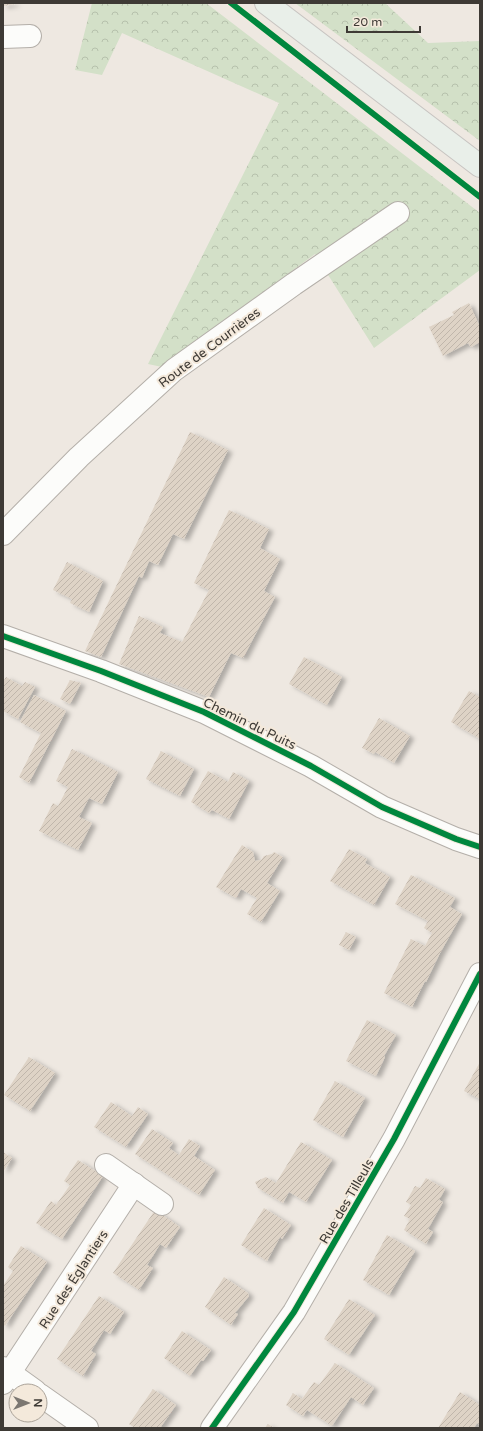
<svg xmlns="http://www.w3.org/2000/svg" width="483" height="1431" font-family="'Varela Round',sans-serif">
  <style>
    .forest { fill: url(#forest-crowns) }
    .building { fill: url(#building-hatch); filter: url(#shadow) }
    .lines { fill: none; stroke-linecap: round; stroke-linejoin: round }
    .minor-casing { stroke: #b4afa9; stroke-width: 24 }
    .major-casing { stroke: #c7c4c1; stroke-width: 24 }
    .minor { stroke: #fcfcfa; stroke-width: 22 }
    .major { stroke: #e9efe9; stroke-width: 22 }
    .cycleway-casing { stroke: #f4e9db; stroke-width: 8 }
    .cycleway { stroke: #00873e; stroke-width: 6 }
    .labels { text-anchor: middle; stroke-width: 4; stroke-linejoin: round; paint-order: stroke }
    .street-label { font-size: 13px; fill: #3e3a35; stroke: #f4e9db }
  </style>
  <defs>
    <pattern id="forest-crowns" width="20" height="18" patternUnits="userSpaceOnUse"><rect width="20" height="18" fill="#d3e0c8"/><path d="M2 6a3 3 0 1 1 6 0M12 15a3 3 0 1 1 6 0" fill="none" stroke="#b6c1ac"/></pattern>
    <pattern id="building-hatch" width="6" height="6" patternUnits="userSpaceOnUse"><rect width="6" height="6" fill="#ded3c6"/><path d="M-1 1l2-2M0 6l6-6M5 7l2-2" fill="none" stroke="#c0b6ab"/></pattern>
    <filter id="shadow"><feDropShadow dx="4.5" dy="2.5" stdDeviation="2" flood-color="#0004"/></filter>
  </defs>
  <rect width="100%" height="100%" fill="#eee8e1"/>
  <g class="forest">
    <path d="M92,3H206L480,213V270L374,348L315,254L162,367L148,364L279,103L122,33L102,75L75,70Z"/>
    <path d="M295,3H385L428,43L480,41V141Z"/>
  </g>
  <g class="building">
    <path d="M3,3H15V4L3,6Z"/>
    <path d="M469,303L480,327V342L471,347L468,343L443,356L429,327L454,315L452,312Z"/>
    <path d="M190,432L228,450L184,539L173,534L158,565L149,561L142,578L139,576L101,657L85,651Z"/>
    <path d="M229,510L269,529L260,548L280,559L264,591L275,597L243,658L231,653L209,697L119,664L139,616L163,627L160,633L182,642L209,590L194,583Z"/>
    <path d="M67,562L103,581L89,612L70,603L72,599L53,590Z"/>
    <path d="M304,657L342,677L327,705L289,684Z"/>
    <path d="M6,677L22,686L25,682L35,687L18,719L3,711V682Z"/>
    <path d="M70,680L81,683L70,704L60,699Z"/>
    <path d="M469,691L480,697V739L451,722Z"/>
    <path d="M34,695L66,711L29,783L19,777L41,733L20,722Z"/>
    <path d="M379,718L410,736L394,763L375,752L374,754L362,748Z"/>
    <path d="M72,749L118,772L102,804L89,798L79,817L92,823L78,850L39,831L53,803L58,806L68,787L56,781Z"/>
    <path d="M161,751L194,769L180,796L146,779Z"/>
    <path d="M208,771L228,782L233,772L249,781L229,819L212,810L209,813L191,802Z"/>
    <path d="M242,845L253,852L255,861L261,860L264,856L272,854L274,852L283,857L267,883L280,891L261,922L247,914L257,898L241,889L236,898L216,887Z"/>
    <path d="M349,849L367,859L365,863L390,877L374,905L330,881Z"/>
    <path d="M411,875L455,898L450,907L462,914L440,953L426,982L425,981L412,1007L384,993L411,939L425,946L432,933L424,928L428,921L395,904Z"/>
    <path d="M346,932L356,937L349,950L339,945Z"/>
    <path d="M367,1020L396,1035L384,1056L385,1057L376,1076L346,1061Z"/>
    <path d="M29,1057L55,1073L30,1111L4,1095Z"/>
    <path d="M480,1062V1099L464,1091Z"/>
    <path d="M335,1081L365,1098L343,1137L313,1120Z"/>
    <path d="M111,1102L132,1116L138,1107L148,1114L126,1147L94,1127Z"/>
    <path d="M152,1129L173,1143L169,1148L179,1155L189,1139L200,1146L194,1156L215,1170L199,1195L135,1154Z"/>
    <path d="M301,1142L332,1160L306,1202L289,1192L283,1203L258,1188L255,1182L266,1177L276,1183Z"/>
    <path d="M3,1152L12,1158L3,1172Z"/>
    <path d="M78,1160L103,1176L62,1239L36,1223L51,1201L56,1205L70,1185L64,1181Z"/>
    <path d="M426,1178L445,1189L439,1200L443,1202L428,1229L433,1232L426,1244L404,1230L410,1219L404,1216L411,1205L406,1202L415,1186L420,1188Z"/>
    <path d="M264,1208L291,1225L282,1239L280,1237L267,1261L241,1245Z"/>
    <path d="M155,1210L180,1227L166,1248L160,1244L154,1254L147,1265L153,1268L139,1290L113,1273Z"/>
    <path d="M387,1235L415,1251L389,1295L363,1280Z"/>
    <path d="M21,1246L47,1262L5,1326L3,1324V1286L13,1271L8,1267Z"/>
    <path d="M224,1277L248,1293L249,1296L235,1313L238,1314L231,1325L205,1307Z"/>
    <path d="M99,1296L124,1312L110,1334L104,1330L91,1351L96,1354L83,1376L57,1359Z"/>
    <path d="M349,1299L375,1315L349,1355L324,1339Z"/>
    <path d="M182,1331L211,1350L203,1361L201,1360L190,1376L164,1358Z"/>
    <path d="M335,1363L374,1388L363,1405L351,1397L332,1426L307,1410L303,1416L286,1405L293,1393L302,1399L314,1382L319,1385Z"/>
    <path d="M153,1389L176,1405L160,1428H135L129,1424Z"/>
    <path d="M460,1392L480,1405V1425L477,1423L474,1428H438Z"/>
    <path d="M268,1424L274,1428H265Z"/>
  </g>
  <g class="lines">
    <g class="minor-casing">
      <g id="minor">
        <path d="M3,37L30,36"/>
        <path d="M3,534L79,457L174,370L294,284L398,213"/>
        <path d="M3,636L101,671L204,712L311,766L382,807L456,839L480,847"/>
        <path d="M106,1165L162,1204"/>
        <path d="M3,1368L35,1391"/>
        <path d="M3,1383L134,1184"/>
        <path d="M40,1395L87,1428"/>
        <path d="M212,1428L294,1312L394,1139L480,974"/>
      </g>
    </g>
    <g class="major-casing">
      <path id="major" d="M266,3L480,166"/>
    </g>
    <use href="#minor" class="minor"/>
    <use href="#major" class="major"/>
    <g class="cycleway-casing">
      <g id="cycleway">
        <path d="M231,3L480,197"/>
        <path d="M3,636L101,671L204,712L311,766L382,807L456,839L480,847"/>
        <path d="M212,1428L294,1312L394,1139L480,974"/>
      </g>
    </g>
    <use href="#cycleway" class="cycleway"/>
  </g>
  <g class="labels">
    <g class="street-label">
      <text transform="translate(209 347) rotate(-37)" y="5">Route de Courrières</text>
      <text transform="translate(250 723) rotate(26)" y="5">Chemin du Puits</text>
      <text transform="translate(346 1201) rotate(-60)" y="5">Rue des Tilleuls</text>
      <text transform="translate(73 1279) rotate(-57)" y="5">Rue des Églantiers</text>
    </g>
  </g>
  <rect width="483" height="1431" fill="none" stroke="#3e3a35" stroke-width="8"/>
  <g transform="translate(28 1403) rotate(90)"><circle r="19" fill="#f4e9db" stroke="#aba399"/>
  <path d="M0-3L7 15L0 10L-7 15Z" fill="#7c7771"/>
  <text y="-6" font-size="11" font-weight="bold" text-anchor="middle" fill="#3e3a35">N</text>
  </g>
  <path d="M347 26v6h73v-6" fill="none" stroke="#3e3a35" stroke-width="2"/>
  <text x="353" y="26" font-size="12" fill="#3e3a35" stroke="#f4e9db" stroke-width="3" paint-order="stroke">20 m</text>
</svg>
